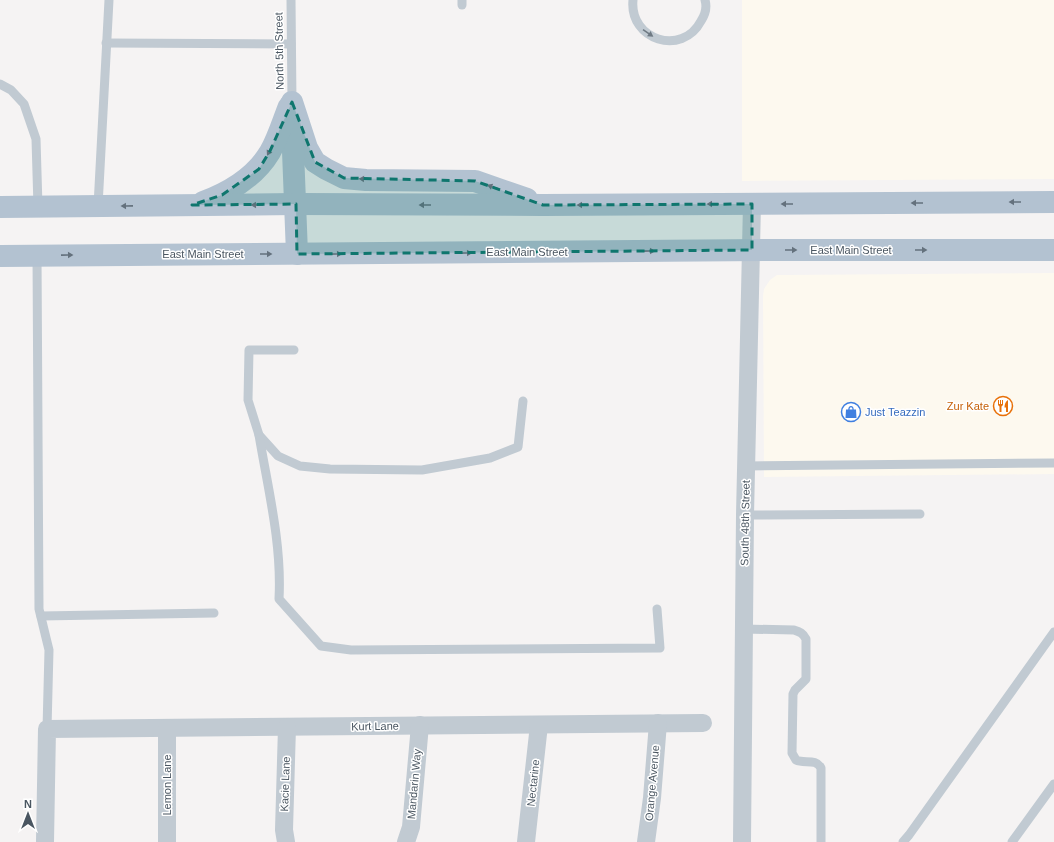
<svg xmlns="http://www.w3.org/2000/svg" width="1054" height="842" font-family="Arial,sans-serif">
  <style>
    .commercial { fill: #fdf9ef }
    .lines { fill: none; stroke-linecap: round; stroke-linejoin: round }
    .lane { stroke: #c1cad2; stroke-width: 9 }
    .street { stroke: #c1cad2; stroke-width: 18 }
    .primary { stroke: #b3c2d1; stroke-width: 22 }
    .oneway { fill: #6e7983 }
    .oneway2 { fill: #64717d }
    .marked { fill: #0f766e; fill-opacity: 0.2; stroke: #0f766e; stroke-width: 3; stroke-dasharray: 8 5; stroke-linejoin: round }
    .labels { text-anchor: middle; stroke-width: 3; stroke-linejoin: round; paint-order: stroke }
    .street-label { font-size: 11px; fill: #4a5661; stroke: #fff }
    .food-label { font-size: 11px; fill: #c56008; stroke: #fff; text-anchor: end }
    .shop-label { font-size: 11px; fill: #366cbe; stroke: #fff; text-anchor: start }
  </style>
  <rect width="100%" height="100%" fill="#f5f3f3"/>
  <g class="commercial">
    <path d="M742,0H1054V179L742,181Z"/>
    <path d="M1054,273V474L764,477L763,296L764,289L770,280L777,275H784Z"/>
  </g>
  <g class="lines">
    <g class="lane">
      <path d="M291,0L292,102"/>
      <path d="M633,0C629,40 682,57 701,21C705,15 707,7 705,0"/>
      <path d="M462,5V0"/>
      <path d="M106,43L291,44"/>
      <path d="M0,84L11,90L24,104L36,139L38,207"/>
      <path d="M98,206L109,0"/>
      <path d="M37,255L39,609L49,650L47,729"/>
      <path d="M294,350H249L248,400L259,435L278,456L300,466L330,469L422,470L490,458L518,447L523,401"/>
      <path d="M259,435C268,489 282,544 279,599L321,646L351,650L660,648L657,609"/>
      <path d="M746,466L1054,463"/>
      <path d="M745,515L920,514"/>
      <path d="M41,616L214,613"/>
      <path d="M744,629L794,630C800,632 803,633 806,639V679L795,690L793,694L792,753L796,760C804,764 816,758 821,768V842"/>
      <path d="M903,842L909,835L1054,632"/>
      <path d="M1012,842L1054,784"/>
    </g>
    <g class="street">
      <path d="M45,842L47,729L703,723"/>
      <path d="M167,842V728"/>
      <path d="M286,842L284,830L287,727"/>
      <path d="M406,842L411,827L420,725"/>
      <path d="M526,842L539,725"/>
      <path d="M646,842L652,798L658,723"/>
      <path d="M742,842L745,515L752,204"/>
    </g>
    <g class="primary">
      <path d="M292,102L307,148L315,162L326,169L344,178L366,180L475,181L527,199"/>
      <path d="M292,125L297,254"/>
      <path d="M203,202C230,192 255,177 270,152C278,138 283,121 289,106"/>
      <path d="M0,207L296,204L543,205L1054,202"/>
      <path d="M0,256L778,250H1054"/>
    </g>
  </g>
  <defs><path id="oneway-solid" d="M-6-.8H1V-3.2L6.5 0L1 3.2V.8H-6Z"/></defs>
  <use class="oneway" href="#oneway-solid" transform="translate(648 33) rotate(34)"/>
  <g class="oneway2">
    <use href="#oneway-solid" transform="translate(270 150) rotate(118)"/>
    <use href="#oneway-solid" transform="translate(365 179) rotate(-177)"/>
    <use href="#oneway-solid" transform="translate(493 187) rotate(-160)"/>
    <use href="#oneway-solid" transform="translate(1015 202) rotate(180)"/>
    <use href="#oneway-solid" transform="translate(917 203) rotate(180)"/>
    <use href="#oneway-solid" transform="translate(713 204) rotate(180)"/>
    <use href="#oneway-solid" transform="translate(787 204) rotate(180)"/>
    <use href="#oneway-solid" transform="translate(257 205) rotate(179)"/>
    <use href="#oneway-solid" transform="translate(425 205) rotate(-180)"/>
    <use href="#oneway-solid" transform="translate(583 205) rotate(180)"/>
    <use href="#oneway-solid" transform="translate(127 206) rotate(179)"/>
    <use href="#oneway-solid" transform="translate(791 250)"/>
    <use href="#oneway-solid" transform="translate(921 250)"/>
    <use href="#oneway-solid" transform="translate(649 251) rotate(-1)"/>
    <use href="#oneway-solid" transform="translate(466 253) rotate(-1)"/>
    <use href="#oneway-solid" transform="translate(266 254)"/>
    <use href="#oneway-solid" transform="translate(336 254) rotate(-1)"/>
    <use href="#oneway-solid" transform="translate(67 255) rotate(-1)"/>
  </g>
  <path class="marked" d="M292,102L315,162L344,178L475,181L543,205L752,204V250L297,254L296,204L192,205L222,195L259,169L270,151Z"/>
  <defs>
    <g id="restaurant-ring" transform="scale(1)"><circle r="9.5" fill="#fff" stroke="#e8710a" stroke-width="1.5"/><path d="M-5-6h1v4h1v-4h1v4h1v-4h1v5L-1.5 .5V6h-2V.5L-5-1ZM5-6V6H3V1.5H1.5Q1.5-4 5-6Z" fill="#e8710a"/></g>
    <g id="shop-ring" transform="scale(1)"><circle r="9.5" fill="#fff" stroke="#3f7fe0" stroke-width="1.5"/><path d="M-5-2.5h2.3a2.7 3.5 0 0 1 5.4 0H5L5.5 6h-11ZM-1.5-2.5h3a1.5 2.3 0 0 0-3 0Z" fill="#3f7fe0"/></g>
  </defs>
  <g fill-rule="evenodd">
    <use href="#restaurant-ring" x="1003" y="406"/>
    <use href="#shop-ring" x="851" y="412"/>
  </g>
  <g class="labels">
    <g class="street-label">
      <text transform="translate(279 51) rotate(-91)" y="4">North 5th Street</text>
      <text x="851" y="254">East Main Street</text>
      <text x="527" y="256">East Main Street</text>
      <text x="203" y="258">East Main Street</text>
      <text transform="translate(745 523) rotate(-89)" y="4">South 48th Street</text>
      <text transform="translate(375 726) rotate(-1)" y="4">Kurt Lane</text>
      <text transform="translate(533 783) rotate(-84)" y="4">Nectarine</text>
      <text transform="translate(652 783) rotate(-85)" y="4">Orange Avenue</text>
      <text transform="translate(285 784) rotate(-88)" y="4">Kacie Lane</text>
      <text transform="translate(414 784) rotate(-85)" y="4">Mandarin Way</text>
      <text transform="translate(167 785) rotate(-90)" y="4">Lemon Lane</text>
    </g>
    <g class="food-label">
      <text x="989" y="410">Zur Kate</text>
    </g>
    <g class="shop-label">
      <text x="865" y="416">Just Teazzin</text>
    </g>
  </g>
  <g transform="translate(28 814)" stroke="#ffffff" stroke-width="3" paint-order="stroke">
  <path d="M0-3L7 15L0 10L-7 15Z" fill="#4a5661"/>
  <text y="-6" font-size="11" font-weight="bold" text-anchor="middle" fill="#4a5661">N</text>
  </g>
</svg>
